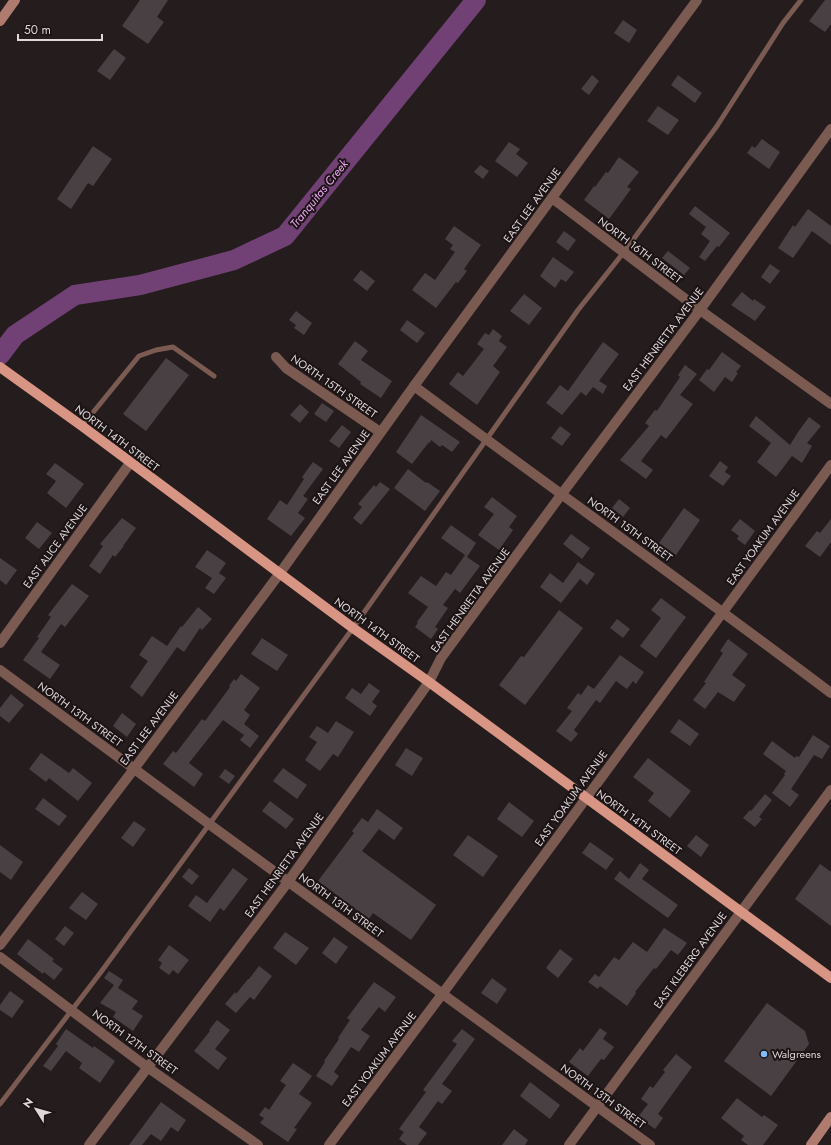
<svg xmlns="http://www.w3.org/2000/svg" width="831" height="1145" font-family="Jost,sans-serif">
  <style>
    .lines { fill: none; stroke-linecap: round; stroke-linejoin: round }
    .river { stroke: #714176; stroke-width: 20 }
    .building { fill: #494044 }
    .lane { stroke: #7a5a51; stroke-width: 5 }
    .street { stroke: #7a5a51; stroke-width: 10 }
    .secondary { stroke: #af7b6e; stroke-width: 10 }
    .primary { stroke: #d89584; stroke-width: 10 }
    .poi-dot { fill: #83bcfb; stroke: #1b1314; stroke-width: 1.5 }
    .labels { text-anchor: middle; stroke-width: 4; stroke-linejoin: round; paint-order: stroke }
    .street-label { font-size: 11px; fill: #ded8d9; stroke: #1b1314 }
    .poi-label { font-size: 11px; fill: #ded8d9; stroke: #1b1314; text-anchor: start }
    .water-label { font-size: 12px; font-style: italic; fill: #eca6f4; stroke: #1b1314 }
  </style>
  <rect width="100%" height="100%" fill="#251c1d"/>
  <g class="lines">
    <path class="river" d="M0,355L15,335L75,295L140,285L234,260L285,236L476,0"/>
  </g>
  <g class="building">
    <path d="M140,0H168L157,17L164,22L148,44L122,26Z"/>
    <path d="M825,0H831V24L825,32L809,21Z"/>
    <path d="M623,20L637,30L629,43L614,33Z"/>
    <path d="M114,49L126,58L110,80L97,71Z"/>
    <path d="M592,75L599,81L589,95L581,89Z"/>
    <path d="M678,75L702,93L695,103L671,85Z"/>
    <path d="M658,106L679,120L668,135L647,121Z"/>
    <path d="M762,139L780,152L769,169L747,153L752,146L755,148Z"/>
    <path d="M509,142L520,149L516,154L528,163L517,177L495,161Z"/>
    <path d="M93,146L112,159L93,186L88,183L71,209L57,199Z"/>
    <path d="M619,157L639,172L627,187L631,189L609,219L584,200L594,186L595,187L606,172L608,173Z"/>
    <path d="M480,165L489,171L483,179L474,172Z"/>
    <path d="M695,206L730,233L719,247L717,246L705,261L699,257L710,241L701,234L706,227L689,214Z"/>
    <path d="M808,209L831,226V245L812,231L793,258L778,248L793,225L795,227Z"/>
    <path d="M454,226L481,245L464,269L467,271L458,283L456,282L436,308L412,290L425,273L435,280L455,252L450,249L453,245L445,239Z"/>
    <path d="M564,231L576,240L568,251L556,242Z"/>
    <path d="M668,251L690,268L684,275L662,258Z"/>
    <path d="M553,257L574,272L566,282L561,279L555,288L540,276Z"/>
    <path d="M770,264L780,271L770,284L761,277Z"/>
    <path d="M361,270L375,281L367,291L353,280Z"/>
    <path d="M742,292L753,301L754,299L766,307L755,321L731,305Z"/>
    <path d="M524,294L542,308L529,325L510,311Z"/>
    <path d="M296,311L312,323L304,335L294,328L296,325L289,320Z"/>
    <path d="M407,320L425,333L417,343L400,330Z"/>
    <path d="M493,329L502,336L499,341L507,347L493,366L500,372L477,405L449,384L458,372L463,376L484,349L477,344L485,333L489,335Z"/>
    <path d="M355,341L368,351L361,360L392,381L381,398L360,384L361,382L338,364Z"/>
    <path d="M603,342L619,354L599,381L607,386L603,394L593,387L586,396L581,392L562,415L546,403L560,385L568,391Z"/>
    <path d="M722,352L741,366L736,372L738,373L732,382L725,377L714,392L699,380L707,369L709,370Z"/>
    <path d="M166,358L189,375L146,431L123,414Z"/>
    <path d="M685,365L697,374L680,395L693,404L666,439L661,435L641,461L653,470L646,479L620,460L649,426L645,423L655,410L657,411L680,377L678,375Z"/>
    <path d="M322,403L334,411L326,422L314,414Z"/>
    <path d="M300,404L309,412L300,423L290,415Z"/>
    <path d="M421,415L460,442L452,452L442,445L440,447L431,440L430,443L429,442L412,464L396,452Z"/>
    <path d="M756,416L790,445L798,432L809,417L821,426L807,443L812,446L802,463L792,456L776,477L757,462L771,443L749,426Z"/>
    <path d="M342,425L351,432L339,448L329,441Z"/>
    <path d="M560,426L571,434L562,446L551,438Z"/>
    <path d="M720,461L728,467L725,472L731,476L723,486L709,476Z"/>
    <path d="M313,462L323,469L303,496L308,499L298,513L305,518L291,536L267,519L280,500L287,505L304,479L302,477Z"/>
    <path d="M55,463L84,484L66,508L47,493L56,481L46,474Z"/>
    <path d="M408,469L426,483L427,482L440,491L425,511L394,488Z"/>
    <path d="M380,482L390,489L361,525L353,518L362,507L358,504L374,485L376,487Z"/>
    <path d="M492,497L517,516L509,527L513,530L499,550L478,535L494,514L484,507Z"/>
    <path d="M619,499L630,508L623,517L612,508Z"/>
    <path d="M684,508L700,520L676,555L659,543Z"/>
    <path d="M122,518L136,528L123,546H124L115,557L113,555L100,574L89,566L103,546L100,544Z"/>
    <path d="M740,519L755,531L745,545L737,539L739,536L731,530Z"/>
    <path d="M831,519V542L820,557L805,546L817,531L820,533Z"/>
    <path d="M37,522L52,533L39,549L25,538Z"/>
    <path d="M451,525L476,543L467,557L480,566L460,593L455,589L443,605L448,608L435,627L438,629L431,639L415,627L418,623L417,622L428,607L408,593L421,576L436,586L446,572L451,575L465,555L441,538Z"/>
    <path d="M571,534L590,548L582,559L563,544Z"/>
    <path d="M207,550L226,563L219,573L226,578L214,594L205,588L212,578L195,567Z"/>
    <path d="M0,558L17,570L6,585L0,580Z"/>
    <path d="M578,562L595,574L587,585L580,579L561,603L540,587L550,573L563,583Z"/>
    <path d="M72,584L89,596L65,627L61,624L41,652L60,665L50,679L23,660L39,638L37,637L51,617L48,615Z"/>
    <path d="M661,598L686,617L656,658L640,646L661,618L651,610Z"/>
    <path d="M198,607L212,619L202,630L200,628L184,652L177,647L142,697L130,687L148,661L139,655L152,636L167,646L181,626L182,627Z"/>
    <path d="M559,610L583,628L525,705L499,685L521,656L524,657Z"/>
    <path d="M617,619L630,629L623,638L610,628Z"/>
    <path d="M262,638L288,655L277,671L251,654Z"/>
    <path d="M728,639L748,654L732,675L746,685L734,702L718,692L705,709L693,700L706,683L704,682L723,653L720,651Z"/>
    <path d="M620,655L644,672L636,684L633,681L627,689L616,681L600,703L596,700L574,730L578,734L571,742L556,731L572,711L567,708L578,693L581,695L588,685L594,689Z"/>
    <path d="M241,674L260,688L244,710L250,715L244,724L259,736L250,748L240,740L244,735L223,720L189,763L203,774L194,787L163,764L173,751L176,753L202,719L205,721L230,687L229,686L234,679L236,681Z"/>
    <path d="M369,683L380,691L372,702L377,706L370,716L345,698L352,688L361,694Z"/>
    <path d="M11,694L24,705L9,723L0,716V708Z"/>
    <path d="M122,713L136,724L127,737L113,726Z"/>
    <path d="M679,719L699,734L690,746L670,732Z"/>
    <path d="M336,721L354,732L338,757L333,754L320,771L305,760L317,742L309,737L317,726L328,733Z"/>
    <path d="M813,735L830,746L822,759L814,755L791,789L799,795L790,807L772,793L785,775L784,774L786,771L763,754L772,741L795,758L796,756L799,757Z"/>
    <path d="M406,748L423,758L412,776L395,765Z"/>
    <path d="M41,753L69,773L73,768L92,783L78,801L49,778L46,782L29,769Z"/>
    <path d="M648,758L691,791L670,818L648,801L654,793L633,777Z"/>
    <path d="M283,768L307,785L297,799L273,781Z"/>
    <path d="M225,769L235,776L229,784L219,777Z"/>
    <path d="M765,794L772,800L759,817L762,819L755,827L743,818L750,810L751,811Z"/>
    <path d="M43,798L67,816L59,826L35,809Z"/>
    <path d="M270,801L294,819L286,829L262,811Z"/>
    <path d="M509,802L534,821L522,837L497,819Z"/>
    <path d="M377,809L403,828L394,840L379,829L362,851L436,905L411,940L373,913L369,919L318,881L354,833L352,831L362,818L368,822Z"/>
    <path d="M134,821L146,829L133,847L121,838Z"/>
    <path d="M468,835L498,856L483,877L453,855Z"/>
    <path d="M696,835L709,845L701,857L687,846Z"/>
    <path d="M590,842L614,859L606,870L582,853Z"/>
    <path d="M0,845L23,862L11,880L0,872Z"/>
    <path d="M640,863L649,870L642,879L678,905L668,918L614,879L620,871L629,879Z"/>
    <path d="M820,864L831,872V926L795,899Z"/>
    <path d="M189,868L199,876L192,885L182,877Z"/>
    <path d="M233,868L248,879L224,911L220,908L210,922L188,906L196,895L207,903Z"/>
    <path d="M82,892L98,904L86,920L69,908Z"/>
    <path d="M65,926L74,933L64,946L55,939Z"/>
    <path d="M664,928L687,943L678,955L671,950L656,969L654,968L635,992L636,993L627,1006L600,986L598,989L588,982L595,974L599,977L614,957L619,960L633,942L647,952Z"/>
    <path d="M285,932L309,948L296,965L273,948Z"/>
    <path d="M334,937L348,947L336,964L322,953Z"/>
    <path d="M28,939L54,959L52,961L63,969L54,980L44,972L43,974L17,954Z"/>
    <path d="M169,945L189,960L178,974L173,970L169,975L159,968L162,963L158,960Z"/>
    <path d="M560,949L573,959L558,978L546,968Z"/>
    <path d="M259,966L272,976L254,1000L250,997L236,1013L225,1004L235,992L236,994L248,979H249Z"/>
    <path d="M109,971L123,980L118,988L138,1001L132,1009L143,1016L133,1031L113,1017L116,1012L100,1003L114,985L104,978Z"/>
    <path d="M492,978L507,989L497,1004L481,993Z"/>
    <path d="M374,982L396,997L385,1012L379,1007L361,1030L370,1036L359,1052L351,1047L334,1072L339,1076L332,1086L316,1076L325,1062L324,1061L339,1039L338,1038L350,1020L347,1018Z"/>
    <path d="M10,991L24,1001L12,1018L0,1010V1005Z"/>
    <path d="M767,1003L805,1031L809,1044L771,1096L724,1061Z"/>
    <path d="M217,1020L230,1030L215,1049L227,1058L218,1070L194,1051L210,1031L209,1030Z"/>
    <path d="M600,1028L607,1033L603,1039L614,1047L604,1060L601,1059L588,1076L569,1062L580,1048L583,1051Z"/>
    <path d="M66,1029L93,1048L94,1046L115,1061L100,1083L79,1068L82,1063L66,1051L51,1071L43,1066L58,1046L56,1044Z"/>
    <path d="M462,1029L475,1039L442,1084L452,1091L442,1104L438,1101L419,1127L427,1133L418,1145H407L399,1139L404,1132L399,1129L426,1092L423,1090L457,1044L452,1041Z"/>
    <path d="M676,1054L692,1067L658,1114L663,1118L655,1129L638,1117L648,1104L641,1099L650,1086L653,1088L665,1072L663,1070Z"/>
    <path d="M293,1063L312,1076L299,1094L312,1103L294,1128L297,1129L288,1142L260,1123L264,1118L259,1115L265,1107L269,1110L286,1085L280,1081Z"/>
    <path d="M530,1082L560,1105L550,1119L520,1096Z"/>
    <path d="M737,1098L762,1117L764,1115L778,1125L763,1145H748L741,1140L744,1136L721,1118Z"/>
    <path d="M161,1102L186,1120L178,1132L171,1127L161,1141L151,1134L142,1145H129Z"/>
    <path d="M514,1129L528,1140L525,1145H502Z"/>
  </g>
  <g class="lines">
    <g class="lane">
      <path d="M82,426L139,356L156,350L173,347L214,376"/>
      <path d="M0,1104L101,972L353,628L578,310L624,252L717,126L783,23L801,0"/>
    </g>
    <g class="street">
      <path d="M552,198L700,310L831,404"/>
      <path d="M276,357L286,368L380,432"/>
      <path d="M414,386C553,489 693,589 831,693"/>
      <path d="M0,643L130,463"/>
      <path d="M0,670L209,824L650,1145"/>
      <path d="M0,945L134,769L280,573L414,386L697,0"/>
      <path d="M0,957L147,1067L258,1145"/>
      <path d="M89,1145L288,882L429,682L441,658L561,495L700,310L831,129"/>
      <path d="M329,1145L443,993L831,465"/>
      <path d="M569,1145L831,790"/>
    </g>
    <g class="secondary">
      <path d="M0,21L15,0"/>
      <path d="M811,1145L831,1117"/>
    </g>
    <path class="primary" d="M0,367L82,426L353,628L429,682L831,978"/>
  </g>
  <circle class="poi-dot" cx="764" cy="1054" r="4"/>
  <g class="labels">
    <g class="street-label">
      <text transform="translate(532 205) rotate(-54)" y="4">EAST LEE AVENUE</text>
      <text transform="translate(640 250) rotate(37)" y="4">NORTH 16TH STREET</text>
      <text transform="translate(663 339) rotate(-53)" y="4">EAST HENRIETTA AVENUE</text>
      <text transform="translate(334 386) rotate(35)" y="4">NORTH 15TH STREET</text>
      <text transform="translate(117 438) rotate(37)" y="4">NORTH 14TH STREET</text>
      <text transform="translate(341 467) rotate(-54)" y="4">EAST LEE AVENUE</text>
      <text transform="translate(630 529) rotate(36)" y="4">NORTH 15TH STREET</text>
      <text transform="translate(763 537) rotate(-54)" y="4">EAST YOAKUM AVENUE</text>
      <text transform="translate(55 546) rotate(-54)" y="4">EAST ALICE AVENUE</text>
      <text transform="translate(470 600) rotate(-54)" y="4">EAST HENRIETTA AVENUE</text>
      <text transform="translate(377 630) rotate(36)" y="4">NORTH 14TH STREET</text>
      <text transform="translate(80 714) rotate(36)" y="4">NORTH 13TH STREET</text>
      <text transform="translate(149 728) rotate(-53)" y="4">EAST LEE AVENUE</text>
      <text transform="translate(571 798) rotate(-54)" y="4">EAST YOAKUM AVENUE</text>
      <text transform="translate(639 822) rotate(36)" y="4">NORTH 14TH STREET</text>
      <text transform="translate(284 865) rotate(-54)" y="4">EAST HENRIETTA AVENUE</text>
      <text transform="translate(341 905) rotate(36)" y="4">NORTH 13TH STREET</text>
      <text transform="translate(690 960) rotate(-54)" y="4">EAST KLEBERG AVENUE</text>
      <text transform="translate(135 1042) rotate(36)" y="4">NORTH 12TH STREET</text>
      <text transform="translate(379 1059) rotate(-53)" y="4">EAST YOAKUM AVENUE</text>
      <text transform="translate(603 1096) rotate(36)" y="4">NORTH 13TH STREET</text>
    </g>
    <g class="poi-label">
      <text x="772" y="1058">Walgreens</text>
    </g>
    <g class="water-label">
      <text transform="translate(319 194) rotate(-51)" y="4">Tranquitas Creek</text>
    </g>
  </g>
  <g transform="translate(36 1109) rotate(307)" stroke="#1b1314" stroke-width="3" paint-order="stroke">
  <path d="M0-3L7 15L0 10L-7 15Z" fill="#ded8d9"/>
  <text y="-6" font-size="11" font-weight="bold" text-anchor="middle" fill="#ded8d9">N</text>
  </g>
  <path d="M18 34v6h84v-6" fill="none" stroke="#ded8d9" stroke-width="2"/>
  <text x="24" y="34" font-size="12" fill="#ded8d9" stroke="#1b1314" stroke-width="3" paint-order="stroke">50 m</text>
</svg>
